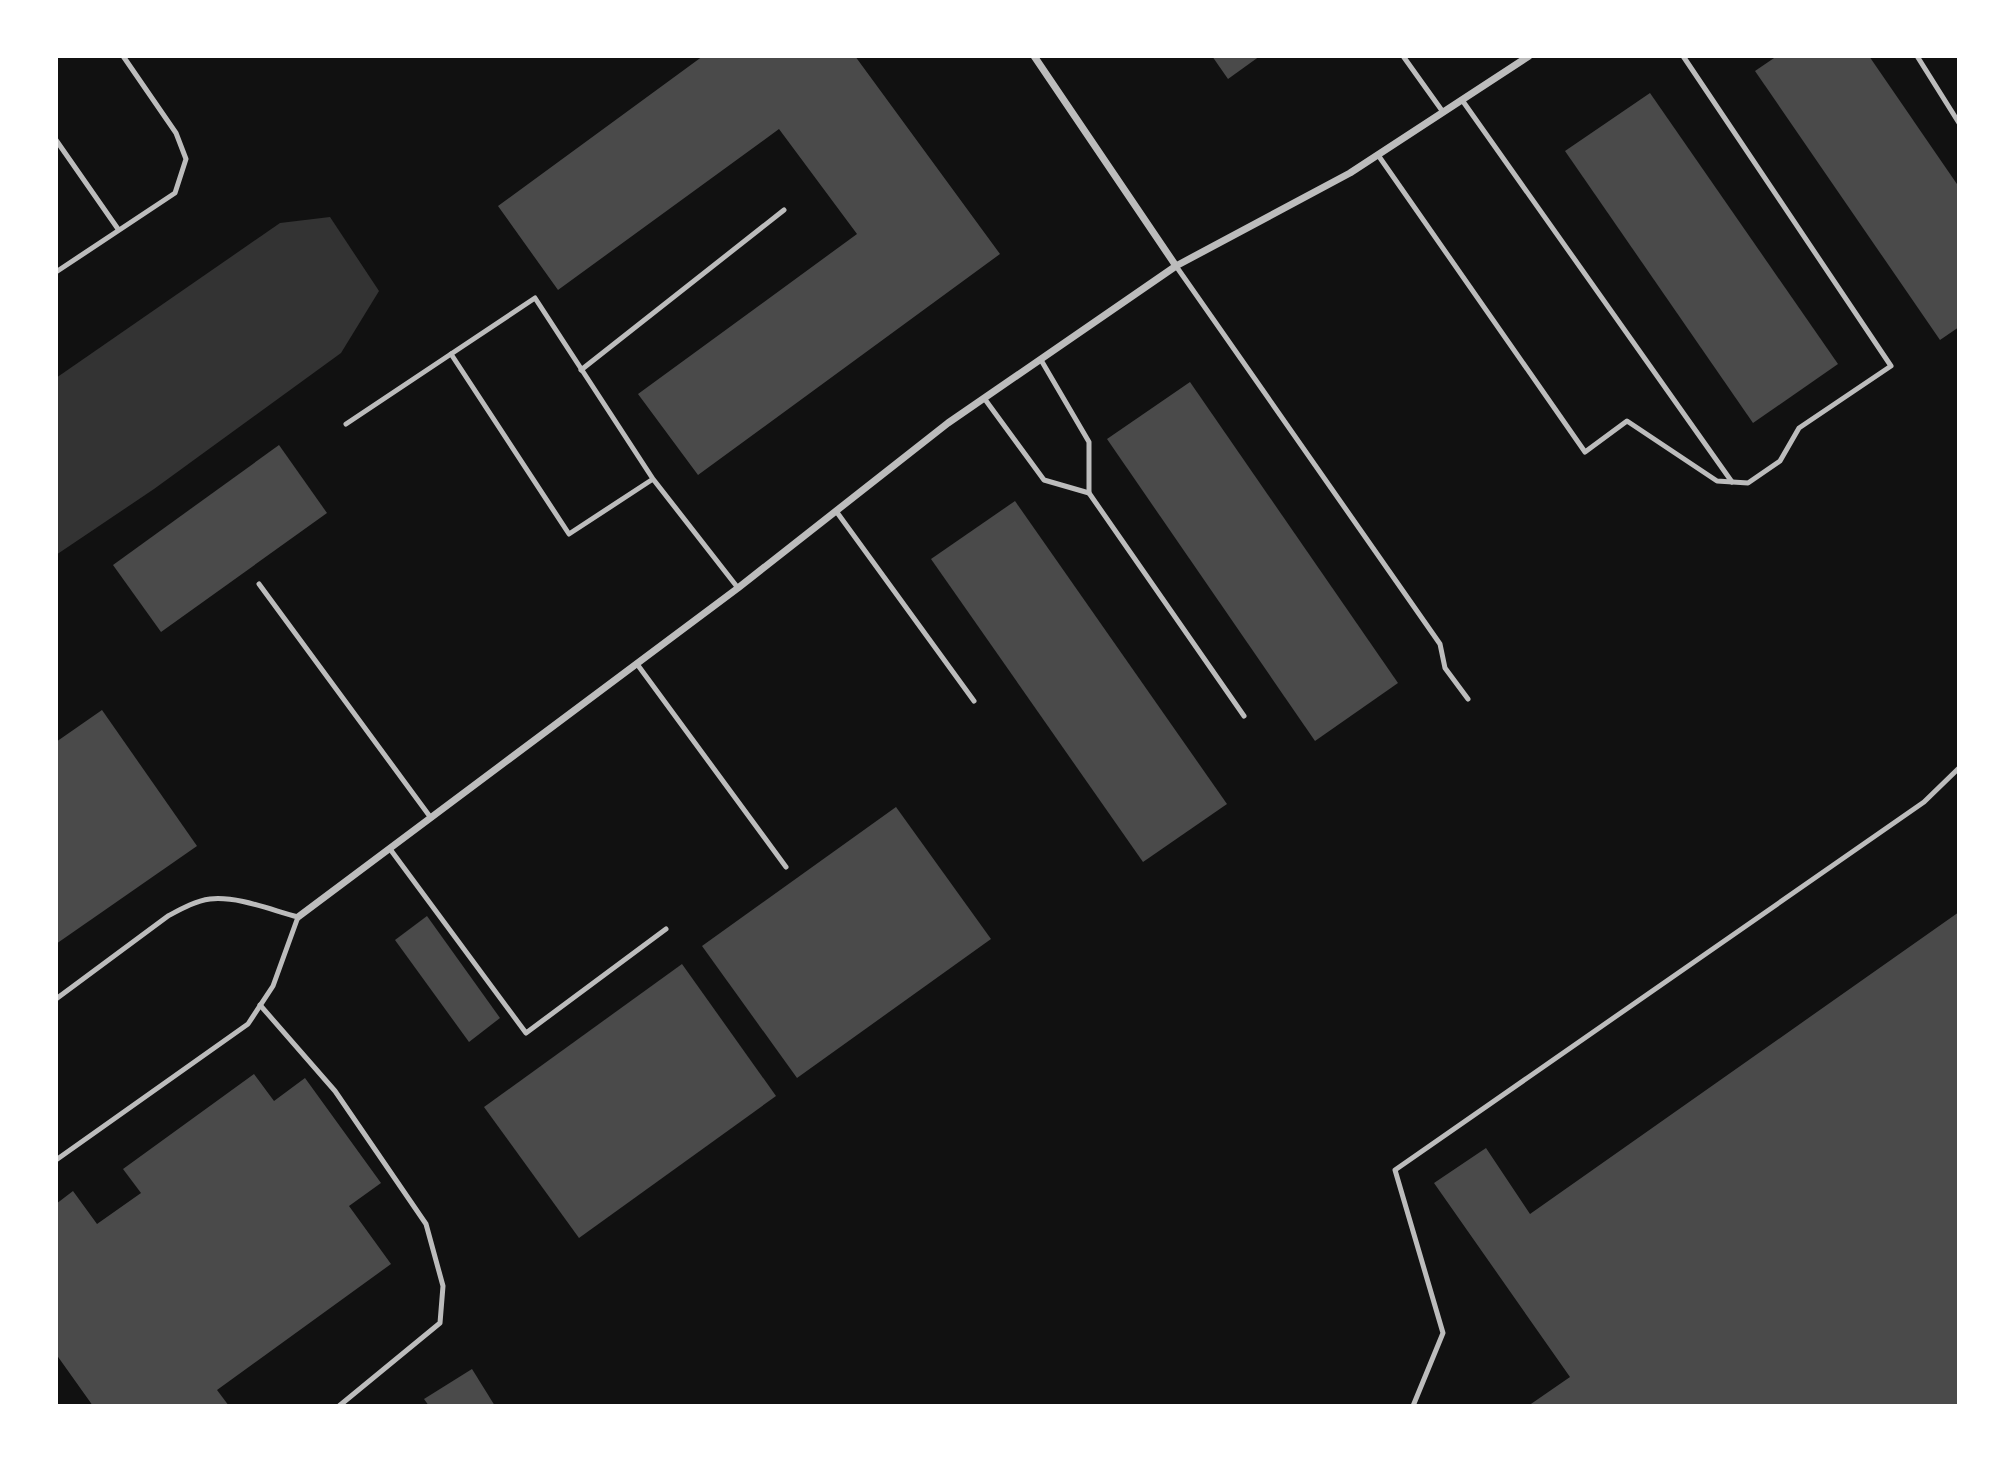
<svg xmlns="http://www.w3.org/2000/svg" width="2015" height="1462" font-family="Poppins,sans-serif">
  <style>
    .water { fill: #333 }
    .building { fill: #4a4a4a }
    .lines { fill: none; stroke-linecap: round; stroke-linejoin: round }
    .service { stroke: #bcbcbc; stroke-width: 5 }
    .minor { stroke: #bcbcbc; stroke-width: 7 }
  </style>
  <rect width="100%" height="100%" fill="#111"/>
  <path class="water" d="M330,217L379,291L341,353L154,489L56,555V378L280,223Z"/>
  <g class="building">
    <path d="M703,56H855L1000,254L698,475L638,394L857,234L779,129L558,290L498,206Z"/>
    <path d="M1212,56H1260L1228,79Z"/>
    <path d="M1777,56H1869L1959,187V327L1940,340L1755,71Z"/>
    <path d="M1650,93L1838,364L1753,423L1565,151Z"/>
    <path d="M1190,382L1398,683L1315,741L1107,439Z"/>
    <path d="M279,445L327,513L161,632L113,565Z"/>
    <path d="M1015,501L1227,804L1143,862L931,559Z"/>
    <path d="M102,710L197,846L56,944V742Z"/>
    <path d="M896,807L991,939L797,1078L702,946Z"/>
    <path d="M1959,912V1406H1528L1570,1377L1434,1183L1486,1148L1530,1214Z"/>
    <path d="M427,916L500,1018L469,1042L395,940Z"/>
    <path d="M682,964L776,1096L579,1238L484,1107Z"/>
    <path d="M254,1074L274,1101L305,1078L381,1183L349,1206L391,1264L217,1390L229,1406H93L56,1354V1204L73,1191L97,1224L141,1193L123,1169Z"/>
    <path d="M472,1369L495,1406H429L424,1399Z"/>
  </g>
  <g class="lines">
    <g class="service">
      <path d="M1403,56L1443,112"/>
      <path d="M1917,56L1959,123"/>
      <path d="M1462,100L1732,482"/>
      <path d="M56,140L118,229"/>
      <path d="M1378,155L1585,452L1627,421L1717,481L1748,483L1780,461L1799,428L1891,366L1683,56"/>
      <path d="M1176,266L1440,644L1445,668L1468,699"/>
      <path d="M56,272L175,193L186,159L176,133L123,56"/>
      <path d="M1041,360L1089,442V493L1244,716"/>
      <path d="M581,370L784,210"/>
      <path d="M984,398L1044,480L1089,493"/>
      <path d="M346,424L451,354"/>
      <path d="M653,479L535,298L451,354L569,534L653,479L738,588"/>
      <path d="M836,511L974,701"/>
      <path d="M259,584L431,818"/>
      <path d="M637,664L786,867"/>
      <path d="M390,849L526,1033L666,929"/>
      <path d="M56,999L168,916C181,909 195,901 210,899C238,896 271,910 298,917L273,986L248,1024L56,1160"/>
      <path d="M260,1005L335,1091L426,1224L443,1286L440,1323L339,1406"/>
      <path d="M1413,1406L1443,1333L1395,1170L1924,802L1959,768"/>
    </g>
    <g class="minor">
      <path d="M1034,56L1176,266"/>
      <path d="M298,917L738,588L948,423L1176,266L1350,173L1529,56"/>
    </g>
  </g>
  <rect width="2015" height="1462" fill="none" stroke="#ffffff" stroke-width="116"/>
</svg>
